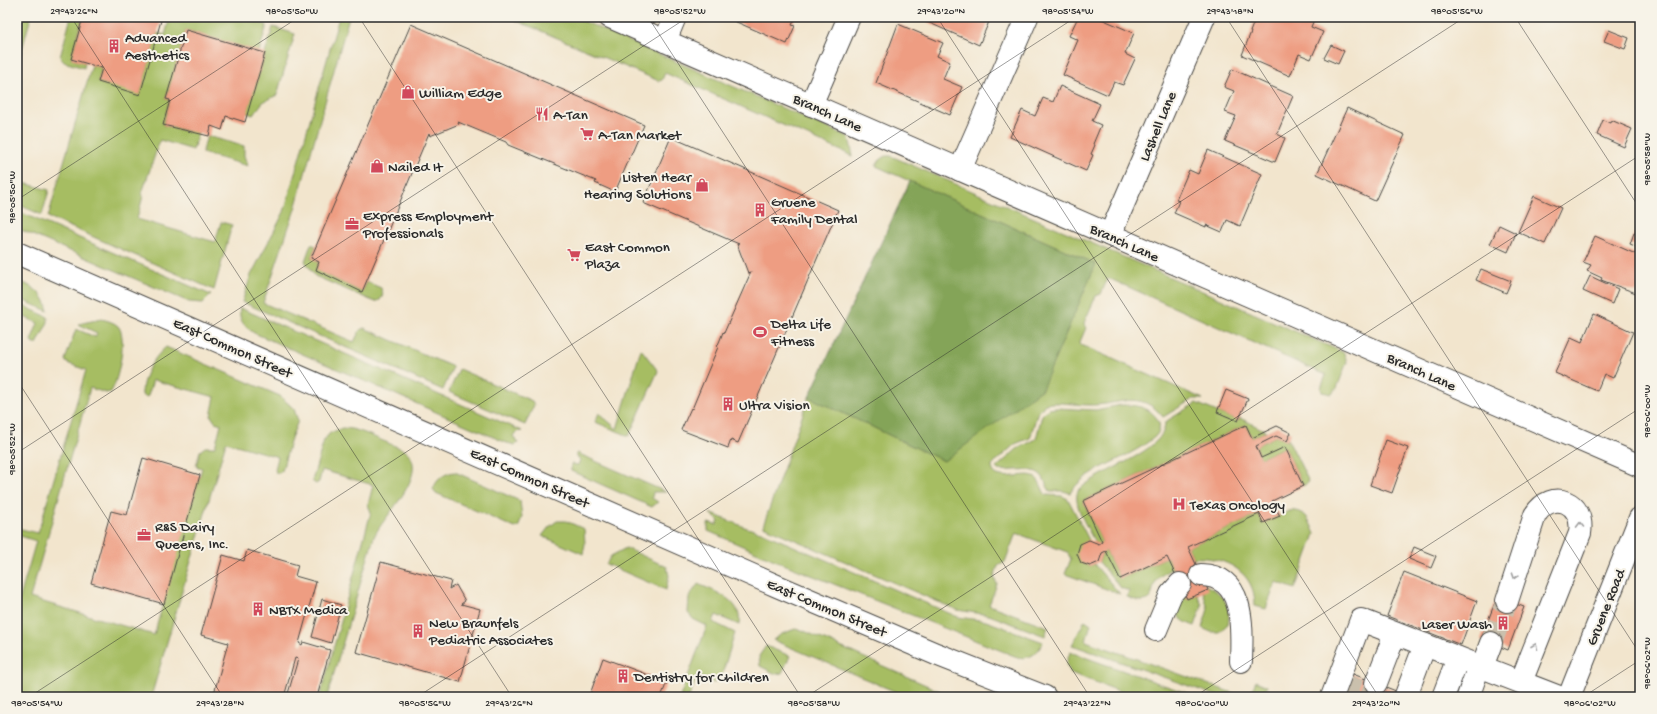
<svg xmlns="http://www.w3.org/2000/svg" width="1657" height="714" font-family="'Gochi Hand',sans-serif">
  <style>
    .green { fill: #a6bd62; stroke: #687446 }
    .forest { fill: #84a458; stroke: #586842 }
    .building { fill: #ee9d82 }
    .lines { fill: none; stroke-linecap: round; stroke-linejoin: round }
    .minor-tunnel { stroke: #cac0ad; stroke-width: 22; stroke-dasharray: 22 11; stroke-linecap: butt }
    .minor-casing { stroke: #494743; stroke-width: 24 }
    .major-casing { stroke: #494743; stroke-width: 24 }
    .minor { stroke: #fff; stroke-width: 22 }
    .major { stroke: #fff; stroke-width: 22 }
    .oneway { stroke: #a0a0a0 }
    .ticks { fill: none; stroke: #2b2b2b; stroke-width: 1; stroke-opacity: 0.45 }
    .labels { text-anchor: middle; stroke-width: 4; stroke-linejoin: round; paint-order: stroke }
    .poi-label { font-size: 15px; fill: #2b2b2b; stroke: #f7f3e8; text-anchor: start }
    .street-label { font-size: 15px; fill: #2b2b2b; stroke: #f7f3e8 }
    .neatline { fill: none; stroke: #2b2b2b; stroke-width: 1.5 }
    .ticks-label { font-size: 10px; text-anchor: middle; fill: #2b2b2b }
  </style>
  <rect width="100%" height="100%" fill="#f7f3e8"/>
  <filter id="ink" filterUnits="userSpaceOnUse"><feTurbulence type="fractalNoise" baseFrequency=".025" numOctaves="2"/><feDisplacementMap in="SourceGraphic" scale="8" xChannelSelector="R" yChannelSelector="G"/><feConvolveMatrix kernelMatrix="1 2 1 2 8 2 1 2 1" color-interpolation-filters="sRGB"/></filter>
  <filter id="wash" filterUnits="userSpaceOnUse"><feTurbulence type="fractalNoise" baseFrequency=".012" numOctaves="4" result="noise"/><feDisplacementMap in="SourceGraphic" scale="16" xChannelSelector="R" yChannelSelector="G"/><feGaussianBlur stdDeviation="0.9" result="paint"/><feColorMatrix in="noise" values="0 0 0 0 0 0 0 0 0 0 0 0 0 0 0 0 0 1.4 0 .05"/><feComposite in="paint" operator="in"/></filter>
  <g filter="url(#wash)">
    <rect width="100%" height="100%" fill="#f2e5cd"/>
    <g class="green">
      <path d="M17,17H31L17,67Z"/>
      <path d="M71,17H83L71,59L85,63L84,68L64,62L60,57Z"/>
      <path d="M170,17H240L267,25L259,52L186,30L166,99L170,100L163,125L189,132L190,130L198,133L193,150L160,140L142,193L143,196L137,219L215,242L221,222L232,225L214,290L48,217L92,65L102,68L98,82L140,94L157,33L165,35Z"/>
      <path d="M339,17H349L295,209L263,303L354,342L360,330L364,328L453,367L443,390L242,302L251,275L284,212Z"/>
      <path d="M512,17H574L849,137L853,156L665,73L662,80L659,81L515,20Z"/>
      <path d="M273,27L295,34L277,95L263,102L253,115L247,113Z"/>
      <path d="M207,136L244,146V156L248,166L202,153Z"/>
      <path d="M886,156H891L1338,350L1344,353L1347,362L1337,388L1332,394L1322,392L1321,388L1326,375L1108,278L1101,294L1096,296L1084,323L1086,328L1079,344L1203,399H1193L1163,417C1140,388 1119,406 1089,405C1075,405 1059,401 1045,404L1037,414L1030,438L1015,444L992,465C991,485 1023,472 1033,476C1041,480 1041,489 1046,495L1062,496L1068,499L1089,540L1081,563L1090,566L1094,564L1120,594L1065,574L1071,559L1067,552L1016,533L1005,562L998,566L994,577L997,584L989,605L1048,627L1045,636L989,615L957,610L763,526L809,397L944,461L1096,264L876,166L880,160Z"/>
      <path d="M20,182L49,190L42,215L17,204V185Z"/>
      <path d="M17,211L211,295L203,303L189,302L21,230L17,227Z"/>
      <path d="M311,244L316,246L311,258L319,262L316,270L362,292L367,282L381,288L383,294L380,300L375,302L315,276L305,261Z"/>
      <path d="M17,280C33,287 45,293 48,311L17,298Z"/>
      <path d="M17,303L48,317V322L37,344H33L31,341L38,323L17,314Z"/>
      <path d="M240,308L522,431L516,432L513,436L518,443L515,445L507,443L254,333C244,326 238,320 240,308Z"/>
      <path d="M101,319C106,320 114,322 118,326C128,336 118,381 111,392L106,393L90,388L30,598L154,635L202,468L196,466L200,451L205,447H215L221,424L215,422L211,416L215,397L153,380L148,396L146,397L142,395C141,378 153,358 166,347L280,396L294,409L298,421L291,438L282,471L279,473H276L275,469L278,457L226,442L151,697H17V608L36,541L17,535V528L38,533L86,370L67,363L65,360L76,329L95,337L97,333L78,324Z"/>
      <path d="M641,349L658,371L629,436L595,422L599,413L617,429Z"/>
      <path d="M459,369L532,401L534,405L525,425L449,392Z"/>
      <path d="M1196,403L1238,421L1240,418L1266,431L1252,438L1246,425L1083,501L1102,542L1099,544L1095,543C1089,530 1072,504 1078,491C1097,470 1167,452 1165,422Z"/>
      <path d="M1121,405C1134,405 1147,406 1155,416C1159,421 1161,426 1158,433C1155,438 1149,441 1144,445C1122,460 1084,471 1070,493L1063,491H1050C1046,486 1045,478 1040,474C1029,466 1011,472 998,470L996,468L1017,449L1036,439L1042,415L1048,409L1056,408L1096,410Z"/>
      <path d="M342,428C358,428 373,437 388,443C394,446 402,448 407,452C430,475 383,516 374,537L327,697H320L371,512L368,505L373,485L322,470L319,482L316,484L312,481L324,440L330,433Z"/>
      <path d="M1276,436L1287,441L1288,439L1309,482L1303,486L1285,447L1261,458L1256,446Z"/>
      <path d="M577,453L666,492H653L652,498L658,502L652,507L571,471V464L578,465L580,460L576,455Z"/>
      <path d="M455,472L520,501L522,517L519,526L515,528L436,493L433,489C437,479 444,473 455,472Z"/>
      <path d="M1289,511C1306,509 1309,520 1315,534L1295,589L1276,582L1266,609L1255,606C1255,600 1254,593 1252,588C1243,565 1216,556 1193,558L1188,547L1259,514L1263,523Z"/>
      <path d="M710,513L747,528L761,532L958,617L986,621L1043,642C1038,653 1030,660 1017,657L786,565L708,531V523L717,525L719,521Z"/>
      <path d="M557,521H566L584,529L585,544L583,554L542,536L549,527Z"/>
      <path d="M626,548L667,567L669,576L666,590L606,564L611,556Z"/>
      <path d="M1106,551L1120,579L1167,557L1173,568C1165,572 1158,577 1154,585C1153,588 1153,591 1152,594C1147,606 1135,600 1127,597L1129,591L1121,588L1099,562L1102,553Z"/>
      <path d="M698,584C716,592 743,600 739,625L716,615L713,622L735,633L720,681L714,683L697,676L689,697H680L707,626L693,619L688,613L689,597Z"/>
      <path d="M1205,585C1222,592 1232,605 1228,624L1219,632H1211L1202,628L1208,609L1203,592Z"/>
      <path d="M1184,593L1187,599L1197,594L1202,605L1195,626C1176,620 1171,610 1184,593Z"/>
      <path d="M1085,620L1091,624L1086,641L1244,697H1220L1072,645Z"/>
      <path d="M795,629L802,630L953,697H908L773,640L782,634Z"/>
      <path d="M766,646L790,656L782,673L776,674L760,666L759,656Z"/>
      <path d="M1070,652L1198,697H1135L1071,673L1066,664Z"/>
      <path d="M1256,681L1267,686L1263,697H1249Z"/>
    </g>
    <path class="forest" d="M910,181L1096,264L1042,389L944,461L809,397Z"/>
    <g id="blocks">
      <g class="building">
        <path d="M83,17H162L140,95L98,82L102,68L71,59Z"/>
        <path d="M725,17H796L792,25L795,26L787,44Z"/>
        <path d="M924,17H991L979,45L923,20Z"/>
        <path d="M1078,17H1097L1134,33L1125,54L1135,59L1123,85L1114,82L1108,95L1063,75L1078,40L1069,36Z"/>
        <path d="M1254,17H1315L1311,27L1323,32L1311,59L1299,54L1290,76L1242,55L1251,32H1250L1255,19Z"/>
        <path d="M411,24L644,125L615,192L595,183L596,181L508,145L506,142L458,122L459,124L430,136L429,133L362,292L316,270L319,262L311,258Z"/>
        <path d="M898,24L943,43L937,56L950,62L943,79L962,87L950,115L876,83Z"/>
        <path d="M186,30L265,53L245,122L226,116L222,130L211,126L209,136L163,125L170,100L166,99Z"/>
        <path d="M1609,30L1629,38L1625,49L1604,41Z"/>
        <path d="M1331,45L1344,51L1338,64L1324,58Z"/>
        <path d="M1232,69L1293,96L1277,134L1285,138L1275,162L1225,141L1236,116L1225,112L1234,91L1224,87Z"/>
        <path d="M1060,86L1100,104L1092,121L1101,125L1093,144L1095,145L1091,154L1093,155L1086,171L1010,137L1022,110L1035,116L1043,98L1053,102Z"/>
        <path d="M1347,108L1405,135L1375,201L1317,174Z"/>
        <path d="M1603,120L1610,123L1611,120L1632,129L1624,147L1597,135Z"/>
        <path d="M671,137L838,210L738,443L731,440L728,448L681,430L691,408L692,409L718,347H717L720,340L723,332L724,333L751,272L748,273L737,244H739L643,203Z"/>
        <path d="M1208,150L1262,174L1240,226L1227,220L1222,232L1206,225V227L1174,213L1179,201L1176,200L1189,170L1198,174Z"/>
        <path d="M1534,196L1561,208L1545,244L1518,232Z"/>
        <path d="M1499,225L1516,233L1508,252L1490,244Z"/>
        <path d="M1634,233L1640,235V248L1630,244Z"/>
        <path d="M1595,236L1640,256V264L1637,271L1640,272V285L1636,293L1601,280L1602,278L1587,271L1591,265L1583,262Z"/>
        <path d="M1481,269L1511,281L1506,293L1476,280Z"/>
        <path d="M1590,276L1618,289L1612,304L1583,291Z"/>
        <path d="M1594,314L1633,332L1613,378L1604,374L1597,391L1555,373L1571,337L1582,342Z"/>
        <path d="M1226,390L1248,399L1238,421L1217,412Z"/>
        <path d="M1246,425L1252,438L1277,426L1291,433L1287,441L1276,436L1256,446L1261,458L1285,447L1303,486L1272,501L1280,516L1263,523L1259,514L1188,547L1208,590L1187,599L1167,557L1120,579L1106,551L1102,553L1099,562L1090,566L1081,563L1077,554L1080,544L1089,540L1099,544L1102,542L1083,501Z"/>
        <path d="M1386,440L1408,448L1392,493L1370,485Z"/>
        <path d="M143,458L200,475L164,604L91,583L111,511L127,515Z"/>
        <path d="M1414,547L1436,556L1431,568L1409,559Z"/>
        <path d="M247,550L298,565L295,576L316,582L299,643L302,645L303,642L330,650L317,697H287L298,659L295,658L284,697H213L228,643L201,635L223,555L244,561Z"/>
        <path d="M381,562L451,581L449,589L456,585L465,601L461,604L480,609L460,682L356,652Z"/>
        <path d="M1404,572L1477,601L1461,645L1387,616Z"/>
        <path d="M1497,597L1524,607L1508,650L1481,639Z"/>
        <path d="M322,599L341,605L331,643L312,637Z"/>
        <path d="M603,658L667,682L661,697H589Z"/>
        <path d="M1348,672L1411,697H1345L1339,695Z"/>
      </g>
    </g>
  </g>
  <g filter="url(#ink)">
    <use href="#blocks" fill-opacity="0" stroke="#494743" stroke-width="1"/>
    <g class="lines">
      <g class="minor-tunnel">
        <path d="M1491,643L1507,601"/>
        <path d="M1345,697L1354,674"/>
        <path d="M1371,697L1376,683"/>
      </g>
      <g class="minor-casing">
        <g id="minor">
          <path d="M610,17L1640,466"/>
          <path d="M665,41L675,17"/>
          <path d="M811,105L849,17"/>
          <path d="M960,170L1027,17"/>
          <path d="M1110,235L1204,17"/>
          <path d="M1201,575C1246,576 1242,629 1241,661"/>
          <path d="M1507,601L1535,515C1552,488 1585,502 1580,533L1521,682"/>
          <path d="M1156,630L1171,594L1180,584"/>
          <path d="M1482,667L1491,643"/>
          <path d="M1376,683L1395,634"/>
          <path d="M1406,695L1425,645"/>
          <path d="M1332,697L1361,620L1559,697"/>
          <path d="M1443,697L1458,658"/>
          <path d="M1468,697L1479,666"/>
          <path d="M1569,697L1640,518"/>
        </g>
      </g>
      <g class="major-casing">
        <path id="major" d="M17,253L777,586L936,654L1045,697"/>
      </g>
      <use href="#minor" class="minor"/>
      <use href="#major" class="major"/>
    </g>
    <defs><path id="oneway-chevron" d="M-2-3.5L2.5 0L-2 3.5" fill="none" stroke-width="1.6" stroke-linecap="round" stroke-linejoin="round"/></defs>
    <g class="oneway">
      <use href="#oneway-chevron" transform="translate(1580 525) rotate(-91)"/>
      <use href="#oneway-chevron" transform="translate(1515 576) rotate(108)"/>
      <use href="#oneway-chevron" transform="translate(1535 646) rotate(-68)"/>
    </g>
  </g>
  <path class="ticks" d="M71,17L512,697M359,17L801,697M648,17L1090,697M937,17L1379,697M1226,17L1640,654M1515,17L1640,209M17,200L299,17M17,380L223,697M17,453L688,17M29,697L1076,17M417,697L1465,17M806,697L1640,155M1194,697L1640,408M1583,697L1640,660"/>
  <defs>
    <g id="building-bare" transform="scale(1.08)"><path d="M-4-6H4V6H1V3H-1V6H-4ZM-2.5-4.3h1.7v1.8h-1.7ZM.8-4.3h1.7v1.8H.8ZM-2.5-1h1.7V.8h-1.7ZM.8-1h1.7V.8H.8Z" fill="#d1495b" stroke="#f7f3e8" stroke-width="2.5" paint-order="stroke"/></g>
    <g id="shop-bare" transform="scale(1.08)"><path d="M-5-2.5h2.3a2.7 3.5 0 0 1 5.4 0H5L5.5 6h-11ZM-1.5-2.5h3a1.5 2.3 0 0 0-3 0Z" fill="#d1495b" stroke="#f7f3e8" stroke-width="2.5" paint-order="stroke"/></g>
    <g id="restaurant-bare" transform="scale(1.08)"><path d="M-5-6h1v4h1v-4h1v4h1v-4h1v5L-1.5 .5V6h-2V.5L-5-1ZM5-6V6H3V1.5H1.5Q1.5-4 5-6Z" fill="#d1495b" stroke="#f7f3e8" stroke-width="2.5" paint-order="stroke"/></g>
    <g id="supermarket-bare" transform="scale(1.08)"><path d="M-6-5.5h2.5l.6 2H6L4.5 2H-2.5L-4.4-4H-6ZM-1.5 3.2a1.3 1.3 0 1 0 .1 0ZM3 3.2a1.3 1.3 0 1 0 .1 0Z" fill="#d1495b" stroke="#f7f3e8" stroke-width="2.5" paint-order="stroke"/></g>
    <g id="office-bare" transform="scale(1.08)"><path d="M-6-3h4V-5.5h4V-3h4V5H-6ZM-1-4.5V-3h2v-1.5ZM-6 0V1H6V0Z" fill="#d1495b" stroke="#f7f3e8" stroke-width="2.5" paint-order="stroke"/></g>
    <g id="stadium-bare" transform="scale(1.08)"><path d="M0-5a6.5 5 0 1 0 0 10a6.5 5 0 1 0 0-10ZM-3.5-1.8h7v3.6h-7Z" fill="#d1495b" stroke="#f7f3e8" stroke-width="2.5" paint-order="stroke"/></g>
    <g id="hospital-bare" transform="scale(1.08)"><path d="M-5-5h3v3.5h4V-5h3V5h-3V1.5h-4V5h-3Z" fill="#d1495b" stroke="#f7f3e8" stroke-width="2.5" paint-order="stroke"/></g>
  </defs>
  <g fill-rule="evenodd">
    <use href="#building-bare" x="114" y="46"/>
    <use href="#shop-bare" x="408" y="92"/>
    <use href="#restaurant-bare" x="542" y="114"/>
    <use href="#supermarket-bare" x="587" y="134"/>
    <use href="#shop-bare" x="377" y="166"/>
    <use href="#shop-bare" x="702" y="185"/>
    <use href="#building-bare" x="760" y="210"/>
    <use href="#office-bare" x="352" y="224"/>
    <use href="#supermarket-bare" x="574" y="255"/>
    <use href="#stadium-bare" x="760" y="332"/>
    <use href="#building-bare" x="728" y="404"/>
    <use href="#hospital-bare" x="1179" y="504"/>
    <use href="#office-bare" x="144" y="535"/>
    <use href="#building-bare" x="258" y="609"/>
    <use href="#building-bare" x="1503" y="623"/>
    <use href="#building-bare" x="418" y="631"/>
    <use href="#building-bare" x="623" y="676"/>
  </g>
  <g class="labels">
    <g class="poi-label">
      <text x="125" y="42">Advanced<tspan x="125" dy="17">Aesthetics</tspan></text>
      <text x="419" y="97">William Edge</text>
      <text x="553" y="119">A-Tan</text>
      <text x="598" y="139">A-Tan Market</text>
      <text x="388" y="171">Nailed It</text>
      <text x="691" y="181" text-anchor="end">Listen Hear<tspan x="691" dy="17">Hearing Solutions</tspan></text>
      <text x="771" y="206">Gruene<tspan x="771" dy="17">Family Dental</tspan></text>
      <text x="363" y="220">Express Employment<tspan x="363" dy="17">Professionals</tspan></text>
      <text x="585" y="251">East Common<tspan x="585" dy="17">Plaza</tspan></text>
      <text x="771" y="328">Delta Life<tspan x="771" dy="17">Fitness</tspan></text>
      <text x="739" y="409">Ultra Vision</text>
      <text x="1190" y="509">Texas Oncology</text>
      <text x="155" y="531">R&amp;S Dairy<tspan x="155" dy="17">Queens, Inc.</tspan></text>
      <text x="269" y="614">NBTX Medica</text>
      <text x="429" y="627">New Braunfels<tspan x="429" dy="17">Pediatric Associates</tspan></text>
      <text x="1492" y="628" text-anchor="end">Laser Wash</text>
      <text x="634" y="681">Dentistry for Children</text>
    </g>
    <g class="street-label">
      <text transform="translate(828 112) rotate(24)" y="5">Branch Lane</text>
      <text transform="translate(1157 126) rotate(-67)" y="5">Lashell Lane</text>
      <text transform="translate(1125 242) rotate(24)" y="5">Branch Lane</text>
      <text transform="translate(233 347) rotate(24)" y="5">East Common Street</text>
      <text transform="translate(1422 371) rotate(24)" y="5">Branch Lane</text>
      <text transform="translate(530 477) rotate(24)" y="5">East Common Street</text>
      <text transform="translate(827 607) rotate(23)" y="5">East Common Street</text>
      <text transform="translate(1605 607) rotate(-68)" y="5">Gruene Road</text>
    </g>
  </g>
  <rect width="1657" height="714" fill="none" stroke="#f7f3e8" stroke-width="44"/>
  <rect x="22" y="22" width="1613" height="670" class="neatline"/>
  <g class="ticks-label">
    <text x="74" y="14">29°43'26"N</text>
    <text x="292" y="14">98°05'50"W</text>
    <text x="680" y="14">98°05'52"W</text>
    <text x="941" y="14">29°43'20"N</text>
    <text x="1068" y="14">98°05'54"W</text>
    <text x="1230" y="14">29°43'18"N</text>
    <text x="1457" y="14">98°05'56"W</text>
    <text transform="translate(1646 159) rotate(-90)" y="4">98°05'58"W</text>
    <text transform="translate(11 197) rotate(-90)" y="4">98°05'50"W</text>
    <text transform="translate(1646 411) rotate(-90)" y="4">98°06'00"W</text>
    <text transform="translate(11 449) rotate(-90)" y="4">98°05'52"W</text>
    <text transform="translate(1646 663) rotate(-90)" y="4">98°06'02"W</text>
    <text x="37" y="706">98°05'54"W</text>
    <text x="220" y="706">29°43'28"N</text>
    <text x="425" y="706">98°05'56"W</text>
    <text x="509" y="706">29°43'26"N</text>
    <text x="814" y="706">98°05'58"W</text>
    <text x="1087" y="706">29°43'22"N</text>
    <text x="1202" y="706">98°06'00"W</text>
    <text x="1376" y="706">29°43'20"N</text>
    <text x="1590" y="706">98°06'02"W</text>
  </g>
</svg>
